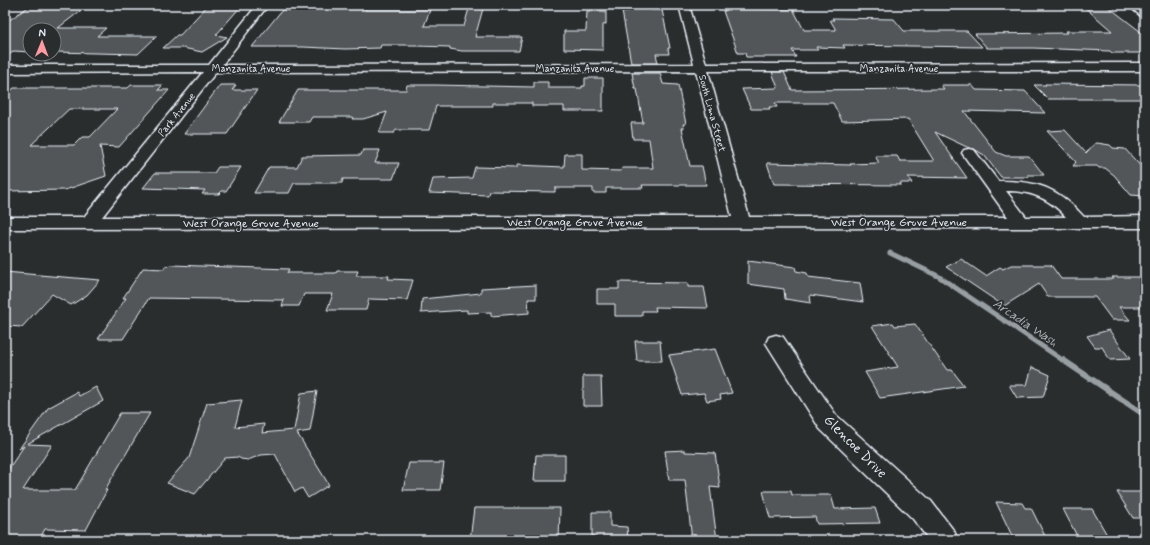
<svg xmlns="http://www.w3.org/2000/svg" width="1150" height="545" font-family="Mynerve,sans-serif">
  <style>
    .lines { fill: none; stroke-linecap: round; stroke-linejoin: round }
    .stream-far1 { stroke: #989fa3; stroke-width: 5 }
    .stream { stroke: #989fa3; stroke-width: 6 }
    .building { fill: #535759; stroke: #e8f1f8; fill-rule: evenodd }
    .minor-casing { stroke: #e8f1f8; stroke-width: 3 }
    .minor { fill: #2a2d2e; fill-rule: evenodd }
    .labels { text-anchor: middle; stroke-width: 3.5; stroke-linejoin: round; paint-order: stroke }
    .far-street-label { font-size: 10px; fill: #e8f1f8; stroke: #2a2d2e }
    .street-label { font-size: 12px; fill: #e8f1f8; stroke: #2a2d2e }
    .water-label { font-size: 13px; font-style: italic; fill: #acb3b9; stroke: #2a2d2e }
    .near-street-label { font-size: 14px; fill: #e8f1f8; stroke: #2a2d2e }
  </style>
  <rect width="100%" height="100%" fill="#2a2d2e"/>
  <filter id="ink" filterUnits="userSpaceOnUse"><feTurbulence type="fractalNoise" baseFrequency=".025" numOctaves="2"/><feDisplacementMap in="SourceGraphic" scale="8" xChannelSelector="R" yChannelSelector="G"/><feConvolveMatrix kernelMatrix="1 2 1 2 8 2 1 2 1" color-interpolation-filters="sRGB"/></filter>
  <g filter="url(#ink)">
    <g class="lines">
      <path class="stream-far1" d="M890,253L938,276L1064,361"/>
      <path class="stream" d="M1063,360L1145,415"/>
    </g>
    <g class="building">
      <path d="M31,5H88L58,28H106L97,36H157L138,54L54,52V30H30V52L14,51L5,58V23Z"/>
      <path d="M208,5H242L216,35L227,37L202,52L183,48H163L177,35H180Z"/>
      <path d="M470,5H484L475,37H522L519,51H462L450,49V47L416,46L417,45H381L380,48L345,49L303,47H252L282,10H291L294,6L366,8L365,10H430L424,26H464Z"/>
      <path d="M1082,5H1106L1145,35V53H1112L1110,51L1033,48H987L975,34L1068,33L1066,31H1112Z"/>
      <path d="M723,6H760L762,9H793L804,30H836L830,20H834L832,18L894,19L904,31H967L982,47L843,45L845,48L816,47L818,50H792L796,57H746L745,53H738L723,11H725Z"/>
      <path d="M629,7H642L643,9H651V10H662L670,48H668L669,54H656L658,63H631L622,11H629Z"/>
      <path d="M587,11H606V24L603,25V50L564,49V31H586Z"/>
      <path d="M772,72H784L792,90L944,89L941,85H972L976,90L1025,91L1045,113L964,111L996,152L1006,156H1029L1044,175H1027L1029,177H1001L984,155L974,149L969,148L935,132L967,178L908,177L912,183H900L901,185L774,184L767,163L851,165L850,164L879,163L875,156H897L900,161H934L908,119L844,121H842L833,103H775L777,107H769L770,109H751L742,89L778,88Z"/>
      <path d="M632,73H660L663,84L678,85L686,124H683L684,128H682L690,166H702L706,185H642L643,188H606V193H593V188H555V192L489,191L488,195L429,193L433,179L472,178L475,167L516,168V165L564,167L565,154H582V170L621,171L622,168H653L649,139H633L631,123H643L637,89H635Z"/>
      <path d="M585,78H603V111H564V106H532V103H493V106H436L429,130H396L394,133H379L387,112L363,119H352L353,117H312L309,122H279L298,90H406L407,85H434L534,87V82H548V88H582V86H585Z"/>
      <path d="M1045,84L1145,85V99H1048L1034,85H1046Z"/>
      <path d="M131,85H163L158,90H169L119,147L100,146L106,176L65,190L5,191V175L10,170H5V95L14,88H128ZM69,109H117L90,137H82L74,145H31Z"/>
      <path d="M220,85H236L232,90H257L227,134H184Z"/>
      <path d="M1065,130L1086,153L1094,144L1097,143L1110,145L1113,148L1125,149L1145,171V196L1131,195L1114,175L1105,168H1099L1097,166H1073L1076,162L1047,131Z"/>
      <path d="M363,150H380L375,163H399L393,179H343L342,183H294L289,193H254L269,167H297L302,156L361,155Z"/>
      <path d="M218,167H241L226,191H222L219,194H202L205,190L143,188L155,173H214Z"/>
      <path d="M961,259L986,276L1000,267L1003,269L1011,265H1051L1061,279H1114L1112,277H1145V307H1119L1130,320H1112L1095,297H1048L1039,284L1004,306L946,267Z"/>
      <path d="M748,261L795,267L796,271L807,273L808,277L860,283L863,302L810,295L811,303L785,299L784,289L748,284Z"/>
      <path d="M171,265L289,269L287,273H336L337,271H358L356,276H389L388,279L413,280L407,300L369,299L366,310H327L333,294H304L299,306H282L284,300L149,298L123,339H98L126,298H123L143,268L164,269L165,266Z"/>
      <path d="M5,272L51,276L100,280L87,295L71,305L52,294L22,327L5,326Z"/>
      <path d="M619,282L688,283V287H704L708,308L655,307L656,311H642V316H615V304H597V289H619Z"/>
      <path d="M536,285V299H528L529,313L491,316V312L467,313V310L421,313L422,299L481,293V288Z"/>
      <path d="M893,323L895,326L915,324L947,370H952L964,386L880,398L865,372L898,367L872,326Z"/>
      <path d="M1109,330L1130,359L1110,360L1102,347H1095L1087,336Z"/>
      <path d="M635,341H660L662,361H637Z"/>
      <path d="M715,349L732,393L720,395L721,399L707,401L704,393L682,395L669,355Z"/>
      <path d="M1032,367L1050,375L1043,397L1017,398L1009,385H1027Z"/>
      <path d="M583,376H601L602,406H583Z"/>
      <path d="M96,387L103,401L27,444L52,445L23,490H75L120,413H150L105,490H107L86,530L45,529L39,540H5V474L24,446L19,449L48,408L77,392L79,396Z"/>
      <path d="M317,391L310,431L297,433L329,485L308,498L302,488L295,492L275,454L261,455L248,460L241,459L238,457L225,458L195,494L167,483L189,458L207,403L242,400L235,427L264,424L262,433L294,430L301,393Z"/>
      <path d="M685,450V452L715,453L720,488L710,487L717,540H692L685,480H669L665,451Z"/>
      <path d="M536,455H565V481H534Z"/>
      <path d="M409,463H444L440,490H403Z"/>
      <path d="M763,491H791L792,495H831L835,509L875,508L880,523L817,524L815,517L770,518Z"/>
      <path d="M1117,492H1145V518H1133Z"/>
      <path d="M996,502L1022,503L1025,508H1031L1047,540H1014Z"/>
      <path d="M474,508H560L559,540H470Z"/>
      <path d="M1063,509H1092L1110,540H1079Z"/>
      <path d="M592,512H610V526L627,527L628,540H597V537H592Z"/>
    </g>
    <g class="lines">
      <g class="minor-casing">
        <g id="minor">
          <path d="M257,5H268L222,65L694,64L679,5H689L706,64L1145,63V71H708L749,217H1008L962,153L964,150L969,149L974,150L998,181C1038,181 1057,187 1084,217L1145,216V228L5,229V217H84L203,72L5,73V65H209ZM696,71L732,217H102L216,72ZM1006,191C1031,191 1049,198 1066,217H1026Z"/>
          <path d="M1128,5H1140L1145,9V17L1141,16Z"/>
          <path d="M776,335L783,337L836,415L931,501L954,531L958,540H929L913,519L820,429L766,343L769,337Z"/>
        </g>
      </g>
      <use href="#minor" class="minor"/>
    </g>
  </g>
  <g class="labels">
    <g class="far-street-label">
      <text x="251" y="72">Manzanita Avenue</text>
      <text x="575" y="72">Manzanita Avenue</text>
      <text x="899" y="72">Manzanita Avenue</text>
      <text transform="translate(713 113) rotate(75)" y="4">South Lima Street</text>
      <text transform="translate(176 114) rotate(-51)" y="4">Park Avenue</text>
    </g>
    <g class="street-label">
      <text x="575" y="226">West Orange Grove Avenue</text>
      <text x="899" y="226">West Orange Grove Avenue</text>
      <text x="251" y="227">West Orange Grove Avenue</text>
    </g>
    <g class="water-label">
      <text transform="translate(1026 322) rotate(34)" y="5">Arcadia Wash</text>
    </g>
    <g class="near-street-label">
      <text transform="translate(856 446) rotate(45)" y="5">Glencoe Drive</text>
    </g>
  </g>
  <rect width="1150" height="545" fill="none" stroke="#2a2d2e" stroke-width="20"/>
  <rect x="10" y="10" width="1130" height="525" fill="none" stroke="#e8f1f8" stroke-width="1.5" filter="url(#ink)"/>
  <g transform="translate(42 42) rotate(1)"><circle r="19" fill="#2a2d2e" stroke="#767b7f"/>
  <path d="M0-3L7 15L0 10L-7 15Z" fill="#ff9aa2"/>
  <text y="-6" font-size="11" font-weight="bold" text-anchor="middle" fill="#e8f1f8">N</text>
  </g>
</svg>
